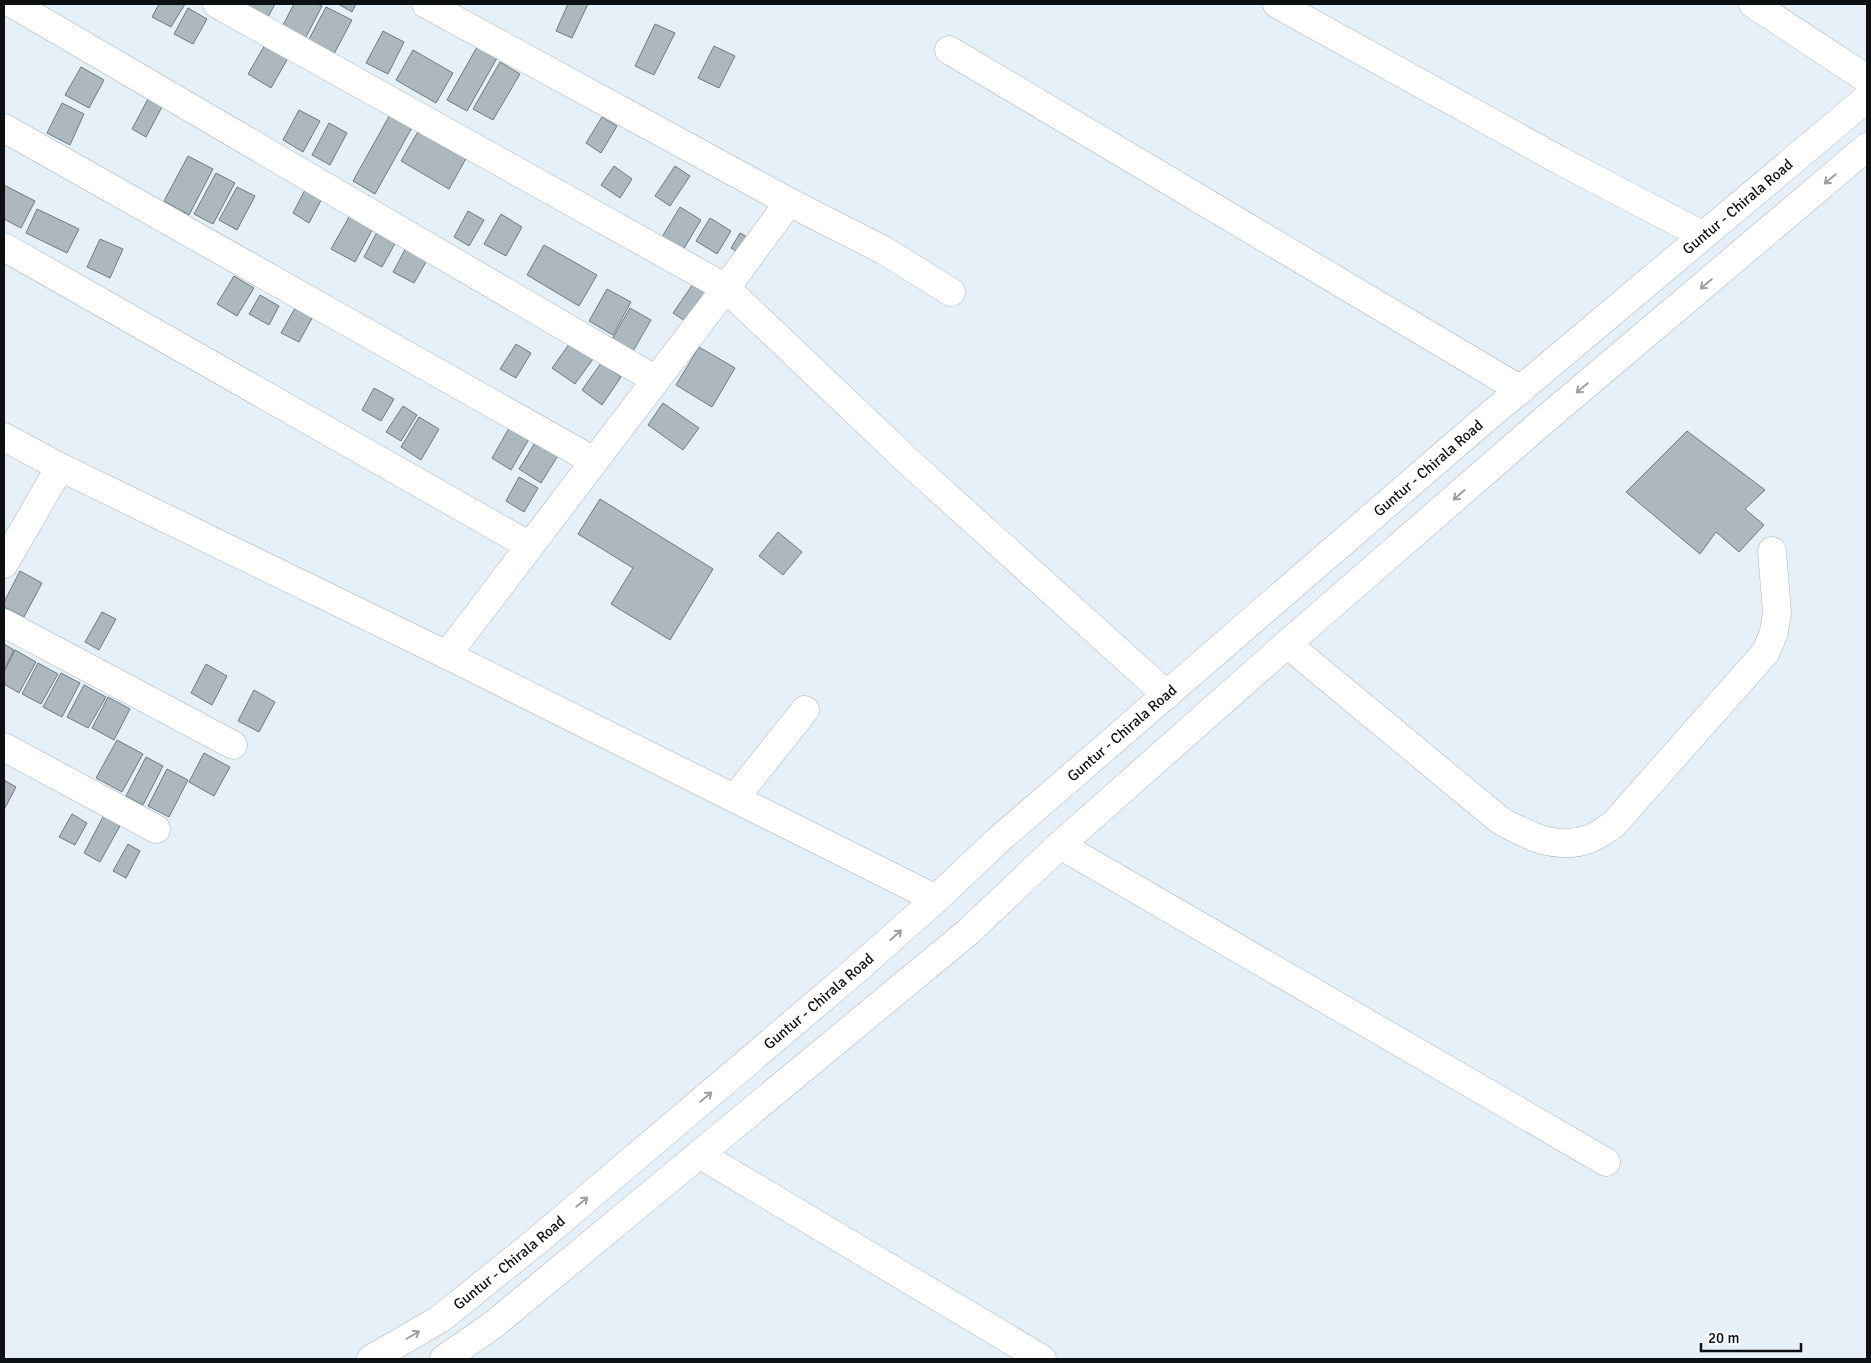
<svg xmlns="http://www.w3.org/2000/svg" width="1871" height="1363" font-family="Signika,sans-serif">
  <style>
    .building { fill: #adb7be; stroke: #707980 }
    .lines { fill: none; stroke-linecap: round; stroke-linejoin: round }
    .minor-casing { stroke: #abb5bc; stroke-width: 29 }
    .major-casing { stroke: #abb5bc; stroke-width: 29 }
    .minor { stroke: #fff; stroke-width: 28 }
    .major { stroke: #fff; stroke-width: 28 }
    .oneway { stroke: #9e9fa0 }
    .labels { text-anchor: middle; stroke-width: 5; stroke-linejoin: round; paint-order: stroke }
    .street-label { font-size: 15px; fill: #0c1012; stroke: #fafcfe }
  </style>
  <rect width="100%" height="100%" fill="#e6f0f8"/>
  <g class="building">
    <path d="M159,4H185L171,27L152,17Z"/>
    <path d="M238,4H275L267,19Z"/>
    <path d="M294,4H317L322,6L305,39L282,27Z"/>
    <path d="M338,4H356L352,12Z"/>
    <path d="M568,4H588L572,38L556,31Z"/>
    <path d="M326,7L352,20L334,54L308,41Z"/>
    <path d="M188,8L207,19L193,44L174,34Z"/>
    <path d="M655,24L675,33L654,75L635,66Z"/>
    <path d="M383,31L404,42L388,74L366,63Z"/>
    <path d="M269,38L292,51L271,88L248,74Z"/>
    <path d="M714,46L735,56L719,88L698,78Z"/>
    <path d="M477,47L497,58L467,111L447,100Z"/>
    <path d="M413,50L453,73L436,103L396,80Z"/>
    <path d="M500,62L520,74L493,120L473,109Z"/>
    <path d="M81,67L104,80L89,108L65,95Z"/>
    <path d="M149,97L163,105L146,137L132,129Z"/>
    <path d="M62,103L84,114L70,145L47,133Z"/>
    <path d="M299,110L320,121L303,152L283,140Z"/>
    <path d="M392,111L414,124L375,194L353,181Z"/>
    <path d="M602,117L617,126L601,153L586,143Z"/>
    <path d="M329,123L347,133L330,165L312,155Z"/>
    <path d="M420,128L468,155L449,189L401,161Z"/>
    <path d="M188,156L213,169L189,215L164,201Z"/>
    <path d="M614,166L632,179L620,198L601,185Z"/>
    <path d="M675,166L690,176L670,206L655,196Z"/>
    <path d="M216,173L235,183L213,224L194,214Z"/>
    <path d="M308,184L325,193L309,223L293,213Z"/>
    <path d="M4,185L35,201L21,228L4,219Z"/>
    <path d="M237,187L255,196L237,230L219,220Z"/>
    <path d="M680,207L701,220L683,250L662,237Z"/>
    <path d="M37,209L79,229L67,253L26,233Z"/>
    <path d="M353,210L376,223L355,262L331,249Z"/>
    <path d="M468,211L484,220L469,246L454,237Z"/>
    <path d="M501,214L522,227L506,256L484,244Z"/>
    <path d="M710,218L731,231L717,254L696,241Z"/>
    <path d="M378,230L397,240L382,267L364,257Z"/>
    <path d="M740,233L751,239L742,255L731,248Z"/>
    <path d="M100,239L123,249L110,278L87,267Z"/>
    <path d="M408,244L430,255L414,283L393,272Z"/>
    <path d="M544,245L597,275L579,306L527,275Z"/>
    <path d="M234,276L254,288L237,316L217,304Z"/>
    <path d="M693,284L708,294L688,323L673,313Z"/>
    <path d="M607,289L631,302L613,335L589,321Z"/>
    <path d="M260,295L279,306L269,325L249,314Z"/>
    <path d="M299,301L316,311L299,342L281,333Z"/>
    <path d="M630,308L651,320L632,353L611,341Z"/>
    <path d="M570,343L593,359L575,384L552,368Z"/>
    <path d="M516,344L531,353L516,378L500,369Z"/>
    <path d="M699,347L735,368L712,407L676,385Z"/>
    <path d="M601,363L621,377L602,405L582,390Z"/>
    <path d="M374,388L394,399L381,421L362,410Z"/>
    <path d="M663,403L699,428L683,450L648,425Z"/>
    <path d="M403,406L417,415L401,441L386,432Z"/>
    <path d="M419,417L439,429L421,460L401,447Z"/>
    <path d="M509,428L529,439L511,470L492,458Z"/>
    <path d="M1687,431L1765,490L1745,509L1764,525L1739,552L1716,532L1700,554L1626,492Z"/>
    <path d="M536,441L559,454L541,483L519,469Z"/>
    <path d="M519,477L538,488L524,512L506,501Z"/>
    <path d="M600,499L713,569L670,640L611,604L633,568L578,534Z"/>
    <path d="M778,532L802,552L783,575L759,556Z"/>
    <path d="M20,571L42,583L24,617L4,607V602Z"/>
    <path d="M102,612L116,619L99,650L85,642Z"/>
    <path d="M4,644L14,650L4,670Z"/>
    <path d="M15,650L36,662L19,693L4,684V672Z"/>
    <path d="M38,663L58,674L41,704L22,694Z"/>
    <path d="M206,664L227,676L212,705L191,693Z"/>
    <path d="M61,673L80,683L62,717L43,707Z"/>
    <path d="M84,685L106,697L88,728L67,717Z"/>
    <path d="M254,690L275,702L259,732L238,721Z"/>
    <path d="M108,697L130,709L114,740L92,728Z"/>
    <path d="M117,740L143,754L122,792L96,778Z"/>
    <path d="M204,753L230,767L214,796L189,782Z"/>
    <path d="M146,757L163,766L143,805L126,796Z"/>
    <path d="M167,769L188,780L169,817L148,806Z"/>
    <path d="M4,780L16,787L4,810Z"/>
    <path d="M72,814L87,823L75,845L59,837Z"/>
    <path d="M104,815L121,824L100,862L84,853Z"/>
    <path d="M128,844L140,851L126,878L113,871Z"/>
  </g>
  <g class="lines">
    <g class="minor-casing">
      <g id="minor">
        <path d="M13,4L656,380"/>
        <path d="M217,4L726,288L909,462L1167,695"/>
        <path d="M426,4L789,202L726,288L447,655"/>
        <path d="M1277,4L1559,160L1702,235"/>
        <path d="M1753,4L1867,79"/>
        <path d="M949,50L1521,390"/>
        <path d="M4,128L594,461"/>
        <path d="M789,202L885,251L951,292"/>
        <path d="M4,247L530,546"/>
        <path d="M4,437L60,467L447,655L936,899"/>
        <path d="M4,564L60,467"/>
        <path d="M4,623L233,745"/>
        <path d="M1287,644L1501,821C1529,836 1556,851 1589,839C1598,836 1606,829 1613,825L1766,652L1774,632L1777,612L1772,551"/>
        <path d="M4,747L156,829"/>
        <path d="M735,798L805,710"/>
        <path d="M1060,845L1606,1162"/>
        <path d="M699,1154L1042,1359"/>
      </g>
    </g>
    <g class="major-casing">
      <g id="major">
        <path id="s1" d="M371,1359L440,1319L538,1240L857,969L936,899L996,842L1477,426L1867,98"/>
        <path d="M444,1359L493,1325L968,932L1060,845L1287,644L1549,416L1867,147"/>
      </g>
    </g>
    <use href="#minor" class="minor"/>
    <use href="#major" class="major"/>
  </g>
  <defs><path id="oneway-shaft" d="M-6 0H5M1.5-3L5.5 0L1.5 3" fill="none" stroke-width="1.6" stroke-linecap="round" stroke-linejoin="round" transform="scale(1.25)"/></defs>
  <g class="oneway">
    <use href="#oneway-shaft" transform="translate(1830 179) rotate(140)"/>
    <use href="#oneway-shaft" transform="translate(1706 284) rotate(140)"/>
    <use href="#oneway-shaft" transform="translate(1582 388) rotate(140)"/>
    <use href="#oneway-shaft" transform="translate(1459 495) rotate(139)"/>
    <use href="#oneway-shaft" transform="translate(896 935) rotate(-42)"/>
    <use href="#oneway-shaft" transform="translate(706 1097) rotate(-40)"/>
    <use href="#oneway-shaft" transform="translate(582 1202) rotate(-40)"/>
    <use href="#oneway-shaft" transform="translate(413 1335) rotate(-30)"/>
  </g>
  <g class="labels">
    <g class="street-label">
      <text dy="5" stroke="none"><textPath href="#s1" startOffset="1789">Guntur - Chirala Road</textPath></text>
      <text dy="5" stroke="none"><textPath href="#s1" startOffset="1384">Guntur - Chirala Road</textPath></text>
      <text dy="5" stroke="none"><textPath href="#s1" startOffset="979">Guntur - Chirala Road</textPath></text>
      <text dy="5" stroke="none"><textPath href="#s1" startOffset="574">Guntur - Chirala Road</textPath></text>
      <text dy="5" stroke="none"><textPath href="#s1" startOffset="169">Guntur - Chirala Road</textPath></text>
    </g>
  </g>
  <rect width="1871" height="1363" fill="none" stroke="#0c1012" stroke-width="10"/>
  <path d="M1701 1343v8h100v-8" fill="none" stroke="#0c1012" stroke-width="2.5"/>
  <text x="1708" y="1343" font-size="15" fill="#0c1012" stroke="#fafcfe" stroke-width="4" paint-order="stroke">20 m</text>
</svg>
